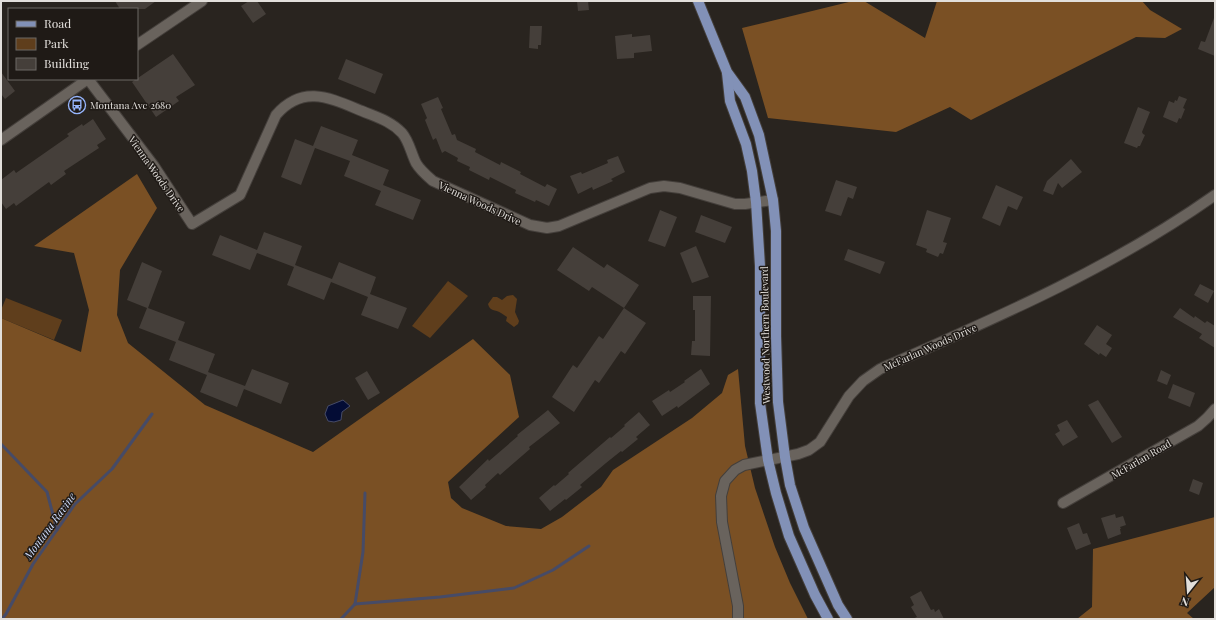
<svg xmlns="http://www.w3.org/2000/svg" width="1216" height="620" font-family="'Playfair Display',serif">
  <style>
    .green { fill: #5f3e1c }
    .forest { fill: #7a5024 }
    .water { fill: #030c35; stroke: #464b67 }
    .lines { fill: none; stroke-linecap: round; stroke-linejoin: round }
    .stream { stroke: #464b67; stroke-width: 3 }
    .building { fill: #453f3a }
    .minor-casing { stroke: #443f3b; stroke-width: 12 }
    .major-casing { stroke: #443f3b; stroke-width: 12 }
    .minor { stroke: #69635d; stroke-width: 10 }
    .major { stroke: #8291b7; stroke-width: 10 }
    .labels { text-anchor: middle; stroke-width: 3; stroke-linejoin: round; paint-order: stroke }
    .poi-label { font-size: 10px; fill: #e2dfdb; stroke: #1f1a16; text-anchor: start }
    .street-label { font-size: 10px; fill: #e2dfdb; stroke: #1f1a16 }
    .water-label { font-size: 11px; font-style: italic; fill: #cfddfb; stroke: #1f1a16 }
  </style>
  <rect width="100%" height="100%" fill="#29241f"/>
  <g class="green">
    <path d="M448,281L468,296L430,338L412,326Z"/>
    <path d="M513,295L517,299L515,312L519,321L518,324L514,327L506,321L507,317C505,316 503,314 501,313C495,309 490,312 488,304L493,297H497L502,300L507,296Z"/>
    <path d="M6,298L62,320L54,340L1,318V310Z"/>
  </g>
  <g class="forest">
    <path d="M853,1H864L925,38L937,1H1142L1150,10L1182,29L1165,38L1136,37L971,120L950,107L896,132L768,118L742,28Z"/>
    <path d="M137,174L157,208L120,270L117,315L128,343L205,405L313,452L473,339L510,375L519,417L448,482L451,498L462,508L506,526L541,529L562,517L601,487L613,470L692,418L722,393L728,375L738,369L745,446L755,488L775,547L790,583L808,619H1V318L81,352L89,310L74,253L34,246Z"/>
    <path d="M1215,517V587L1187,613L1194,619H1077L1092,607L1093,549Z"/>
  </g>
  <path class="water" d="M343,400L350,406L342,412L341,420L334,422L328,421L325,414L328,406Z"/>
  <g class="lines">
    <g class="stream">
      <path d="M1,444L47,492L57,530"/>
      <path d="M355,604L440,597L514,588L553,570L589,546"/>
      <path d="M355,604L363,552L365,493"/>
      <path d="M2,619L6,614L33,564L75,504L112,469L152,414"/>
      <path d="M341,619L355,604"/>
    </g>
  </g>
  <g class="building">
    <path d="M115,1H156L145,9H120Z"/>
    <path d="M249,1H257L266,14L253,23L241,6Z"/>
    <path d="M577,1H588L589,10L578,11Z"/>
    <path d="M1214,18H1215V56L1198,49L1201,41L1205,42Z"/>
    <path d="M530,26H542L541,45H538V49L529,48Z"/>
    <path d="M632,34V37L650,35L652,51L634,53V58L617,59L615,36Z"/>
    <path d="M173,54L195,85L176,97L179,101L156,117L132,82Z"/>
    <path d="M346,59L383,74L375,94L338,79Z"/>
    <path d="M1,72L15,91L5,99L1,94Z"/>
    <path d="M1179,96L1187,99L1183,108L1185,109L1181,119L1179,118L1177,123L1163,117L1169,101L1174,103L1175,100L1177,101Z"/>
    <path d="M438,97L443,108L441,109L452,135L455,134L457,140L476,149L475,152L500,165L501,162L521,172L520,174L545,187L547,184L557,189L549,206L536,200L535,202L515,193L516,190L490,177L489,180L469,170L470,167L457,161L458,158L445,151L442,153L436,138L433,140L425,120L427,118L421,104Z"/>
    <path d="M1138,107L1150,112L1142,132L1143,134L1145,135L1140,146H1138L1137,148L1124,143Z"/>
    <path d="M93,119L106,139L97,145L99,148L64,171L66,174L51,185L49,182L16,206L14,203L6,209L1,202V180L14,170L16,173L69,136L67,134L82,124L83,126Z"/>
    <path d="M321,126L358,140L352,155L389,170L383,185L421,200L413,220L375,205L381,191L344,176L350,161L315,148L301,185L281,177L295,139L313,146Z"/>
    <path d="M618,156L625,172L611,179L613,181L593,190L592,187L578,194L570,176L581,172L582,174L608,163L607,160Z"/>
    <path d="M1071,159L1082,172L1062,188L1058,183L1053,195L1043,191L1047,181Z"/>
    <path d="M836,180L857,187L853,199L848,197L841,216L825,211Z"/>
    <path d="M996,185L1023,197L1017,210L1008,206L1000,226L982,218Z"/>
    <path d="M660,210L677,217L665,247L648,241Z"/>
    <path d="M927,210L951,218L943,242L947,243L943,254L940,253L938,257L926,252L927,249L916,245Z"/>
    <path d="M701,215L732,227L725,243L695,232Z"/>
    <path d="M264,232L302,246L295,265L332,279L339,262L376,277L370,294L407,308L398,329L361,315L368,297L331,282L324,300L287,285L294,267L257,253L250,270L212,255L220,235L257,250Z"/>
    <path d="M696,246L709,277L692,283L680,253Z"/>
    <path d="M573,247L604,268L607,264L639,285L624,308L592,287L589,291L557,270Z"/>
    <path d="M848,249L885,262L880,274L844,260Z"/>
    <path d="M142,262L162,271L148,308L185,322L178,340L215,354L208,372L245,386L252,369L289,383L281,404L244,389L237,407L200,392L207,375L169,360L176,342L139,328L147,308L127,300Z"/>
    <path d="M1200,284L1214,291L1208,303L1194,295Z"/>
    <path d="M693,296H711L710,356L691,355L692,341H695V310H693Z"/>
    <path d="M624,308L646,323L625,354L621,351L599,383L595,380L574,412L552,397L573,365L577,368L599,336L603,339Z"/>
    <path d="M1180,308L1194,318L1195,316L1205,323L1207,321L1215,326V348L1199,338L1202,334L1173,317Z"/>
    <path d="M1097,325L1112,335L1106,344L1112,348L1106,357L1100,353L1099,355L1084,344Z"/>
    <path d="M701,369L710,384L678,408L677,406L662,416L652,401L669,390L670,392L685,382L684,381Z"/>
    <path d="M1161,370L1171,375L1167,385L1157,381Z"/>
    <path d="M367,371L380,393L368,400L355,378Z"/>
    <path d="M1173,384L1195,393L1190,407L1168,398Z"/>
    <path d="M1098,400L1122,437L1112,443L1088,405Z"/>
    <path d="M548,410L560,423L529,447L530,449L500,475L498,473L485,485L486,487L471,500L459,487L488,459L489,461L518,436L517,435Z"/>
    <path d="M639,412L650,425L636,437L638,439L622,452L621,451L606,463L580,485L582,487L566,500L565,499L550,511L539,498L554,485L555,486L569,474L568,473L610,437L611,438L625,426L624,425Z"/>
    <path d="M1067,420L1078,437L1063,446L1055,434L1060,431L1057,425Z"/>
    <path d="M1193,479L1203,483L1199,495L1189,491Z"/>
    <path d="M1115,514L1116,518L1123,516L1126,525L1120,527L1121,529H1120L1121,534L1108,539L1101,518Z"/>
    <path d="M1079,523L1083,534L1087,533L1091,544L1076,550L1067,528Z"/>
    <path d="M921,591L931,610L934,609L935,612L939,609L944,619H912L917,617L911,607L914,605L910,597Z"/>
  </g>
  <g class="lines">
    <g class="minor-casing">
      <g id="minor">
        <path d="M137,45L202,1"/>
        <path d="M88,79L154,166L192,224L240,195L276,115C303,84 330,98 362,111C376,117 391,121 402,133C409,141 411,153 416,163C420,170 426,175 433,181L530,225L547,228L559,226L650,188L664,186L680,188L735,204H745L773,200"/>
        <path d="M1,140L88,79"/>
        <path d="M1063,503L1198,426L1207,418L1215,409"/>
        <path d="M738,619V606L722,522L721,496L725,481L735,470L744,465L798,454L809,450L820,442L849,396L863,381L880,369C996,318 1112,268 1215,195"/>
      </g>
    </g>
    <g class="major-casing">
      <g id="major">
        <path d="M698,1L727,72L745,97L759,135L773,200L776,231V336L778,402L785,457L790,485L804,528L838,605L847,619"/>
        <path d="M727,73L730,101L746,144L752,171L756,202L760,266V403L768,460L776,493L789,536L815,595L828,619"/>
      </g>
    </g>
    <use href="#minor" class="minor"/>
    <use href="#major" class="major"/>
  </g>
  <defs>
    <g id="bus-ring" transform="scale(0.9)"><circle r="9.5" fill="#1f1a16" stroke="#97b6fd" stroke-width="1.5"/><path d="M-5-6H5V4H4V6H2V4H-2V6H-4V4H-5ZM-3.5-4V0h7V-4ZM-3.5 1.2v1.5H-2V1.2ZM2 1.2v1.5H3.5V1.2Z" fill="#97b6fd"/></g>
  </defs>
  <g fill-rule="evenodd">
    <use href="#bus-ring" x="77" y="105"/>
  </g>
  <g class="labels">
    <g class="poi-label">
      <text x="90" y="109">Montana Ave 2680</text>
    </g>
    <g class="street-label">
      <text transform="translate(157 174) rotate(55)" y="4">Vienna Woods Drive</text>
      <text transform="translate(480 203) rotate(25)" y="4">Vienna Woods Drive</text>
      <text transform="translate(765 335) rotate(-91)" y="4">Westwood Northern Boulevard</text>
      <text transform="translate(930 347) rotate(-24)" y="4">McFarlan Woods Drive</text>
      <text transform="translate(1141 459) rotate(-30)" y="4">McFarlan Road</text>
    </g>
    <g class="water-label">
      <text transform="translate(50 526) rotate(-54)" y="4">Montana Ravine</text>
    </g>
  </g>
  <rect width="1216" height="620" fill="none" stroke="#e2dfdb" stroke-width="4"/>
  <rect x="8" y="8" width="130" height="72" fill="#1f1a16" stroke="#6d6965"/>
  <rect x="16" y="21" width="20" height="6" fill="#8291b7" stroke="#6d6965"/>
  <text x="44" y="28" font-size="12" fill="#e2dfdb">Road</text>
  <rect x="16" y="38" width="20" height="12" fill="#5f3e1c" stroke="#6d6965"/>
  <text x="44" y="48" font-size="12" fill="#e2dfdb">Park</text>
  <rect x="16" y="58" width="20" height="12" fill="#453f3a" stroke="#6d6965"/>
  <text x="44" y="68" font-size="12" fill="#e2dfdb">Building</text>
  <g transform="translate(1188 592) rotate(197)" stroke="#1f1a16" stroke-width="3" paint-order="stroke">
  <path d="M0-3L7 15L0 10L-7 15Z" fill="#e2dfdb"/>
  <text y="-6" font-size="11" font-weight="bold" text-anchor="middle" fill="#e2dfdb">N</text>
  </g>
</svg>
